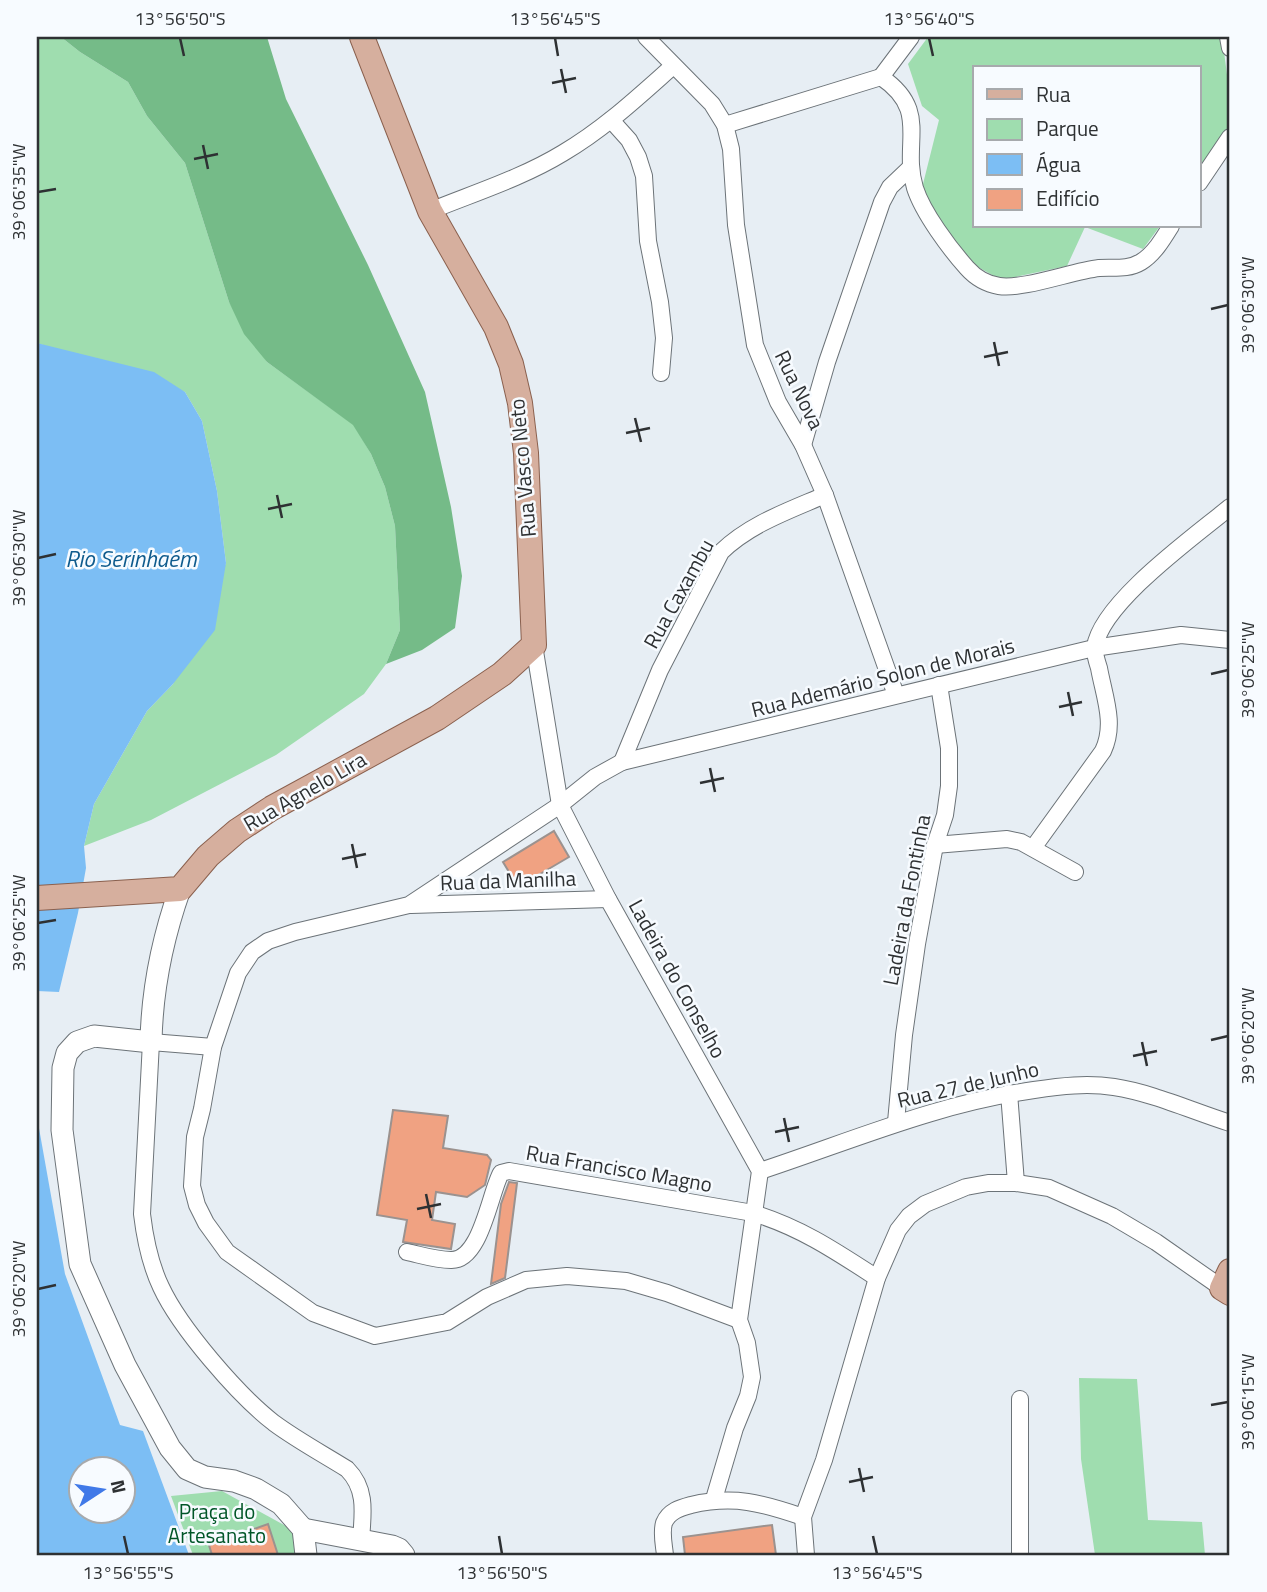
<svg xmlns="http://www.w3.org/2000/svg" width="1267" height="1592" font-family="'Titillium Web',sans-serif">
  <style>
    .green { fill: #9fddaf }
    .forest { fill: #75bb88 }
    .water { fill: #7cbef4; fill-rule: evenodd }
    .building { fill: #f0a282; stroke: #9b928f; stroke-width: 2 }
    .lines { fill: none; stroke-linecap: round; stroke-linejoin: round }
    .street-casing { stroke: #6c7378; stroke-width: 18 }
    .secondary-casing { stroke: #6c7378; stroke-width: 23 }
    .primary-casing { stroke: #8a604e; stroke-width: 26 }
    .street { stroke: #fff; stroke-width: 16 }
    .secondary { stroke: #fff; stroke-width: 21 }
    .primary { stroke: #d6af9e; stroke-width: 24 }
    .ticks { fill: none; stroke: #2e3133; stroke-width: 2.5 }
    .labels { text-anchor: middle; stroke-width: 5; stroke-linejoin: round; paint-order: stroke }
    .street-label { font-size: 21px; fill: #2e3133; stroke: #f7fbff }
    .park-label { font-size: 21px; fill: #005628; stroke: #f7fbff }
    .water-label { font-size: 23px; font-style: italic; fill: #0f5b8d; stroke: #f7fbff }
    .neatline { fill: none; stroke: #2e3133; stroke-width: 2.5 }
    .ticks-label { font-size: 18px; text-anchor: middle; fill: #2e3133 }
  </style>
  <rect width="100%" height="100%" fill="#e7eef4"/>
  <g class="green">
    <path d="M37,37H61L80,52L128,82L147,116L185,163L229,302L267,362L354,425L371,454L385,487L395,526L400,630L386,664L364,694L276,755L151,820L84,846L94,804L147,711L173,684L226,563L217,491L202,421L185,392L37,343Z"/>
    <path d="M928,37H1222L1230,97V128L1199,172V68H975V226H1160L1143,249L1085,227L1067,266L1001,280L971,263L920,196L939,120L922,106L908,64Z"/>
    <path d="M1079,1378L1137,1379L1148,1520L1202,1522L1205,1555H1095L1081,1459Z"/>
    <path d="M222,1491L295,1531L300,1555H193L171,1496Z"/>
  </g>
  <path class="forest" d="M61,37H267L286,99L368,265L425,392L451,507L462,576L455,628L422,650L386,664L400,630L395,526L385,487L371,454L353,425L267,362L244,334L229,302L185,163L147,116L128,82L80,52Z"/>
  <g class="water">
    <path d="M37,343L154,372L185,392L202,421L217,491L226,563L215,630L173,684L147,711L94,804L84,846L86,868L78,913L59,992L37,991Z"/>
    <path d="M37,1117L65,1274L120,1425L143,1431L189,1555H37ZM80,1470H122V1512H80Z"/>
  </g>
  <g class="building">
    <path d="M554,831L569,857L518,887L503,862Z"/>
    <path d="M393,1110L448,1116L443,1148L487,1155L491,1160L485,1185L467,1197L436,1192L432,1220L455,1224L451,1249L403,1242L407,1220L377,1215Z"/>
    <path d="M509,1182L517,1183L505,1278L491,1284L501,1204Z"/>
    <path d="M268,1524L278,1555H212L209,1545Z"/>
    <path d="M772,1525L776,1555H685L683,1537Z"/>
  </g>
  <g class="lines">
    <g class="street-casing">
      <g id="street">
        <path d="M646,37L712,104L725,125L731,149L736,225L755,345L778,402L803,445L825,495L896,695"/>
        <path d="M1228,37L1230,48"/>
        <path d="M881,77C931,111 901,142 915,188C923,213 950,249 967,268C975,277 987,284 999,286C1022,290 1073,271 1099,268C1113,267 1128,270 1141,262C1154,254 1163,239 1171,226"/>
        <path d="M881,77L911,37"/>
        <path d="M611,120L629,140L638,157L644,176L648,241L660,302L664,338L661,373"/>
        <path d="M725,125L881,77"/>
        <path d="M1199,183L1230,137"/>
        <path d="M430,211C474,193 522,178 563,153C604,129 638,97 673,66"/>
        <path d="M803,445L827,362L882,202L890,187L911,167"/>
        <path d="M534,645L560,805L608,899L760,1171L739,1320L747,1343L752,1377L748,1396L735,1428L714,1499"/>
        <path d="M622,762L660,670L721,552C750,524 788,511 825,495"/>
        <path d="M935,845L1007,839L1021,842L1075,872"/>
        <path d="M1033,848L1103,751C1116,724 1104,696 1099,668C1097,662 1094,653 1095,647C1101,603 1195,536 1230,507"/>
        <path d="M411,905L608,899"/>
        <path d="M213,1047L151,1042L142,1214C145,1239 150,1264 161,1287C180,1328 238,1395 274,1423C297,1440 323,1454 347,1469C367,1489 363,1513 361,1539"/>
        <path d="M1009,1093L1016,1183"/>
        <path d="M896,1122L904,1035L917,944L935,845L945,815L949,786V748L939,685"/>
        <path d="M760,1171C851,1141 939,1103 1034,1090C1061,1086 1087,1083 1114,1087C1153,1093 1192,1111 1230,1123"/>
        <path d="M407,1252C421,1255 436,1260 451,1260C481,1261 490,1192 501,1173L509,1171L753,1213C800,1227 837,1252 877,1278"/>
        <path d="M739,1320L667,1293L626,1281L567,1276L526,1280L487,1297L447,1322L375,1336L313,1313L227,1252L206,1223L197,1205L192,1186L195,1137L202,1109L213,1047L238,973L252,952L268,941L295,932L409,905L560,805L595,777L622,762L1094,648L1181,635L1230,640"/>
        <path d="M1020,1399V1555"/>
        <path d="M665,1555C664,1545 661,1533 664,1523C669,1511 680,1508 691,1505C734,1495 762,1503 803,1517"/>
        <path d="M806,1555L803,1517L824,1460L877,1278L898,1230L909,1216L925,1204L966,1187L988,1183H1016L1049,1188L1112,1216L1156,1242L1222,1288"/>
      </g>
    </g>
    <g class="secondary-casing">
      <g id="secondary">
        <path d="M180,889C163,937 152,991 151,1042L94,1036L77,1042L67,1053L63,1068L62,1130L80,1264L125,1365L170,1448L187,1469L205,1477L234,1481L256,1489L281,1504L303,1529L306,1555"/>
        <path d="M303,1529L392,1546L399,1549L404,1555"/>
      </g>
    </g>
    <g class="primary-casing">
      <g id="primary">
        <path d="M37,898L180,889L208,856L237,831L272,808L437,718L502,674L534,645L526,453L520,403L511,364L496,327L430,211L362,37"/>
        <path d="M1230,1271L1222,1288L1230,1293"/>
      </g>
    </g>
    <use href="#street" class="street"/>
    <use href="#secondary" class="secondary"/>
    <use href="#primary" class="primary"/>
  </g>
  <path class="ticks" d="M180,38L184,56M555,38L558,56M929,38L933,56M561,69L566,93M552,83L576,78M203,145L208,169M194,159L218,154M38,192L56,189M1211,309L1228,305M994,342L999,366M984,357L1008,352M635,418L641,442M626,433L650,428M277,495L282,518M268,509L292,504M38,558L56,554M1211,674L1228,670M1068,692L1073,716M1059,707L1082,702M710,768L715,792M700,783L724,778M352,844L357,868M342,859L366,854M38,923L56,920M1211,1040L1228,1036M1142,1042L1147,1066M1133,1056L1157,1051M784,1118L789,1142M775,1132L799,1127M426,1194L431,1218M417,1209L441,1204M38,1289L56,1285M1211,1405L1228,1402M859,1468L864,1492M849,1482L873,1477M124,1536L128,1554M499,1536L502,1554M873,1536L877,1554"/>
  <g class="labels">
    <g class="street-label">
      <text transform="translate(799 390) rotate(64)" y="7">Rua Nova</text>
      <text transform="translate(523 468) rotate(-95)" y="7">Rua Vasco Neto</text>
      <text transform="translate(679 594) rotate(-61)" y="7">Rua Caxambu</text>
      <text transform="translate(883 678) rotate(-14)" y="7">Rua Ademário Solon de Morais</text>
      <text transform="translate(305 792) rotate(-30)" y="7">Rua Agnelo Lira</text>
      <text transform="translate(508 881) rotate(-2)" y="7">Rua da Manilha</text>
      <text transform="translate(907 900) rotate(-79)" y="7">Ladeira da Fontinha</text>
      <text transform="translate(677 979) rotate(61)" y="7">Ladeira do Conselho</text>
      <text transform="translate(968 1085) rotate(-13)" y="7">Rua 27 de Junho</text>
      <text transform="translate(619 1169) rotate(10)" y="7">Rua Francisco Magno</text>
    </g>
    <g class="park-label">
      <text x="217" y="1519">Praça do<tspan x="217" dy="24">Artesanato</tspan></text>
    </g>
    <g class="water-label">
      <text x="131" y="567">Rio Serinhaém</text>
    </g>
  </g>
  <rect width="1267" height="1592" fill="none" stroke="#f7fbff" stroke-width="77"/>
  <rect x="973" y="66" width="228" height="161" fill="#f7fbff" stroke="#a7aaad" stroke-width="2"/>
  <rect x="987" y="89" width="35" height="10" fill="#d6af9e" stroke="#a7aaad" stroke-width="2"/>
  <text x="1036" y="102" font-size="21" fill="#2e3133">Rua</text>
  <rect x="987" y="119" width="35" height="21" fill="#9fddaf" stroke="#a7aaad" stroke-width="2"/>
  <text x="1036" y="136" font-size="21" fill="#2e3133">Parque</text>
  <rect x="987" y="154" width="35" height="21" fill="#7cbef4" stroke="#a7aaad" stroke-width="2"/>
  <text x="1036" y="172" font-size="21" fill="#2e3133">Água</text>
  <rect x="987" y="189" width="35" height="21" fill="#f0a282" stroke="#a7aaad" stroke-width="2"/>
  <text x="1036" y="206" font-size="21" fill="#2e3133">Edifício</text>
  <g transform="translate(102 1490) rotate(78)"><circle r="33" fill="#f7fbff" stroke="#a7aaad" stroke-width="2"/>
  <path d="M0-5L12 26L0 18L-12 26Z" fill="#4079e8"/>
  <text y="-10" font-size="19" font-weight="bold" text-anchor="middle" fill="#2e3133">N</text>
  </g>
  <rect x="38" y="38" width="1190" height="1516" class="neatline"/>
  <g class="ticks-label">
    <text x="180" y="25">13°56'50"S</text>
    <text x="555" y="25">13°56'45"S</text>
    <text x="929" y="25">13°56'40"S</text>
    <text transform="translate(19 192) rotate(-90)" y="6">39°06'35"W</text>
    <text transform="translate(1248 305) rotate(-90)" y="6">39°06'30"W</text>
    <text transform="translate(19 558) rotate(-90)" y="6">39°06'30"W</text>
    <text transform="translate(1248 670) rotate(-90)" y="6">39°06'25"W</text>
    <text transform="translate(19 923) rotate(-90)" y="6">39°06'25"W</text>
    <text transform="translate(1248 1036) rotate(-90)" y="6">39°06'20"W</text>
    <text transform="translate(19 1289) rotate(-90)" y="6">39°06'20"W</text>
    <text transform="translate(1248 1402) rotate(-90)" y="6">39°06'15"W</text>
    <text x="128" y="1579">13°56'55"S</text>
    <text x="502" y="1579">13°56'50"S</text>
    <text x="877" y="1579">13°56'45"S</text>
  </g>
</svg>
